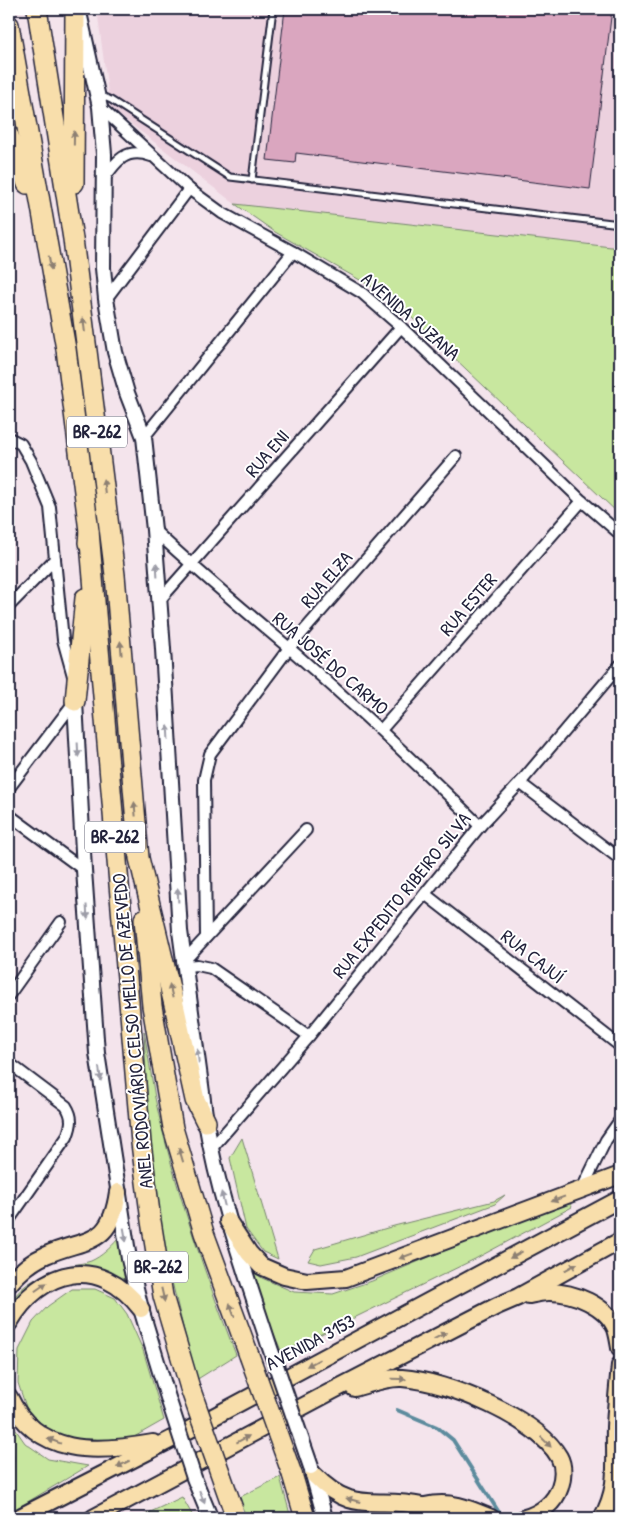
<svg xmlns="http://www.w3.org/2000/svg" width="629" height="1527" font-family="'Patrick Hand',sans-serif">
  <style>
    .built { fill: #ecd1de }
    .green { fill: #c8e79f; stroke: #75846d }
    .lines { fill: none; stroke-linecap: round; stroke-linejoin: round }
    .stream { stroke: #5c8b9d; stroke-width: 4 }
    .building { fill: #daa6bf; stroke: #22223b }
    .service-casing { stroke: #22223b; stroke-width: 9 }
    .minor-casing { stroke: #22223b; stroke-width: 14 }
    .secondary-casing { stroke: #22223b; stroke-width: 18 }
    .trunk-casing { stroke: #22223b; stroke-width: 20 }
    .motorway-casing { stroke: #22223b; stroke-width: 22 }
    .service { stroke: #fff; stroke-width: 5 }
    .minor { stroke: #fff; stroke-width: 10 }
    .secondary { stroke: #fff; stroke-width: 14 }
    .trunk { stroke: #f8deab; stroke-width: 16 }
    .motorway { stroke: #f8deab; stroke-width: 19 }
    .secondary-bridge-casing { stroke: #22223b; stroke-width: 18; stroke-linecap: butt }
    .motorway-bridge-casing { stroke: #22223b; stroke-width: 22; stroke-linecap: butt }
    .secondary-bridge { stroke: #fff; stroke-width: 14 }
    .motorway-bridge { stroke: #f8deab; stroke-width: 19 }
    .oneway { fill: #8d8073 }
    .oneway2 { fill: #9c9ca7 }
    .labels { text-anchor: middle; stroke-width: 4; stroke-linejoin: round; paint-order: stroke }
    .shield { fill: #fff; stroke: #646476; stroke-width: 1 }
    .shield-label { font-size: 18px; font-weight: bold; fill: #22223b }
    .street-label { font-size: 19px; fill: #22223b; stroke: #fff }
  </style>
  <rect width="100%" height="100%" fill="#f4e4ec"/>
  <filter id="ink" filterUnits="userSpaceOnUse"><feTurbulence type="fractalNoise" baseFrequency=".02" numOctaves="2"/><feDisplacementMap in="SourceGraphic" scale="10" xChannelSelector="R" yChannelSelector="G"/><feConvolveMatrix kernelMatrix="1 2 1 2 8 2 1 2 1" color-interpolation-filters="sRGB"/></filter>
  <g filter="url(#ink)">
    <path class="built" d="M97,9H620V248L235,204L110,108Z"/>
    <g class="green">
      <path d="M235,204L620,248V515L390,297L275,232Z"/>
      <path d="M144,1031C148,1053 151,1076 155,1098C174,1186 204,1271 236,1355L196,1380L162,1241L149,1135Z"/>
      <path d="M242,1138L278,1259L263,1252L246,1229L230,1158Z"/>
      <path d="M505,1195L495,1204L356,1257L321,1264L308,1261L315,1249L394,1226L494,1201Z"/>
      <path d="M570,1203L572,1207L475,1259L282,1353L246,1266L262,1278L294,1292L333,1294L372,1281L467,1241Z"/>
      <path d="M118,1239L125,1282L96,1271L79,1269L9,1314C9,1288 43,1274 64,1267C73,1264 83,1264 91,1261C102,1256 110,1248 118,1239Z"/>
      <path d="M72,1289H95L115,1298L127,1314L143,1350L164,1420L120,1445L94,1450L44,1434L26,1407L18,1383L19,1350L33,1322L48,1306Z"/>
      <path d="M9,1420L25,1443L48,1459L88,1466L9,1513V1493L12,1486L14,1457L9,1434Z"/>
      <path d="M280,1477L291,1518H247L238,1498Z"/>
      <path d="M182,1497L194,1518H138Z"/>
    </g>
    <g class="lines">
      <path class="stream" d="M397,1410L437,1427L453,1440L500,1514"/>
    </g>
    <path class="building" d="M285,9H612L590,189L296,153L295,163L267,160Z"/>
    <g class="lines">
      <g class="service-casing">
        <g id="service">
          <path d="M100,95L111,100L230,177L620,224"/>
          <path d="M252,180L273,9"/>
        </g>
      </g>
      <g class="minor-casing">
        <g id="minor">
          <path d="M100,107L189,189L222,213L293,252L362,293L401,327L582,501L620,534"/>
          <path d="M103,180C116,161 126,147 151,156"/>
          <path d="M106,299L189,189"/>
          <path d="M144,437L293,252"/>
          <path d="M9,438L21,444L31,461L50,507L55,559L9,606"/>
          <path d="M154,530C197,571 243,609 289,648C355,705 418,765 480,826"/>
          <path d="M55,559L63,640L73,676"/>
          <path d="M158,602L401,327"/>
          <path d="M381,730L582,501"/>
          <path d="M520,783L620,859"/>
          <path d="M9,788L75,701"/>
          <path d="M9,815L84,870"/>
          <path d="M425,894L620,1046"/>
          <path d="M206,937L204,780L210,754L289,648L456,456"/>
          <path d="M185,960L306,830"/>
          <path d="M186,966L197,965L211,968L309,1036"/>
          <path d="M9,995L61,922"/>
          <path d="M9,1063L66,1106C73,1117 72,1124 67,1137L9,1220"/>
          <path d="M211,1149L309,1036L480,826L520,783L620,665"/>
          <path d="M582,1189L606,1140L620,1120"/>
        </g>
      </g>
      <g class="secondary-casing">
        <g id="secondary">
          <path d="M80,17L100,107L104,154L103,268L106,299L115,352L127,393L144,437L154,530L163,649L180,931L206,1122C219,1199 245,1271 269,1345"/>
          <path d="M75,701L84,870L97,1053L129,1259L141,1309L169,1401"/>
          <path d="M312,1471L325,1518"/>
        </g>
      </g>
      <g class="trunk-casing">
        <g id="trunk">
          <path d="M228,1221L249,1253L261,1266L284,1276L307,1281L346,1278L620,1175"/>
          <path d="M9,1284C19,1272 32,1261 46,1255C87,1237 110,1248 118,1192"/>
          <path d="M529,1295C536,1294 542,1292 549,1292C573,1292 607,1305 616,1329C618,1335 619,1342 620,1348"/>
          <path d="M9,1323C41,1268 99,1254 141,1309"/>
          <path d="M354,1388C370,1384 386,1377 402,1378C447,1381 537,1418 559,1457C564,1466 563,1478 560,1487C555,1503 540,1514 525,1518"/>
          <path d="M9,1397C37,1457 97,1453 153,1443"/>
          <path d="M314,1475C355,1517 375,1495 422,1506C432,1508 442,1514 451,1518"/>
          <path d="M425,1506C450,1500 468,1508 491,1518"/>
          <path d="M18,1518L170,1440L620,1199"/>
          <path d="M93,1518L334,1390L497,1306L518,1297L620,1241"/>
          <path d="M602,1518C620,1487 614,1462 615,1427C616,1406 618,1386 620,1365"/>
        </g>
      </g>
      <g class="motorway-casing">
        <g id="motorway">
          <path d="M37,9L73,239L115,575L139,858L175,1009L195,1100L206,1122"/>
          <path d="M9,25L66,349L89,531L88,543"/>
          <path d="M9,136L27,184"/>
          <path d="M74,183L75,9"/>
          <path d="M89,531L141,1143L151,1221L163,1296L190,1388"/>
          <path d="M75,701L85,598"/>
          <path d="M144,919L152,1006L173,1128L204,1233L249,1355"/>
          <path d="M292,1474L305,1518"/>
        </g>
      </g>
      <use href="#service" class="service"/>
      <use href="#minor" class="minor"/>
      <use href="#secondary" class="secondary"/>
      <use href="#trunk" class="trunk"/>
      <use href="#motorway" class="motorway"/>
      <g class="secondary-bridge-casing">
        <g id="secondary-bridge">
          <path d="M269,1345L311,1467"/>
          <path d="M169,1401L194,1478L210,1517"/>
        </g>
      </g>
      <g class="motorway-bridge-casing">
        <g id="motorway-bridge">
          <path d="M249,1355L292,1474"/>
          <path d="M190,1388L233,1509"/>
        </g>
      </g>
      <use href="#secondary-bridge" class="secondary-bridge"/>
      <use href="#motorway-bridge" class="motorway-bridge"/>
    </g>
    <defs><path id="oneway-solid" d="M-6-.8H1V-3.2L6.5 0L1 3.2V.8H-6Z" transform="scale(1.25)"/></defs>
    <g class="oneway">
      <use href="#oneway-solid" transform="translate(74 138) rotate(-89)"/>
      <use href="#oneway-solid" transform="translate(50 263) rotate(80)"/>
      <use href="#oneway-solid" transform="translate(84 325) rotate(-97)"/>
      <use href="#oneway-solid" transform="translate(104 486) rotate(-97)"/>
      <use href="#oneway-solid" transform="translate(121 648) rotate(-95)"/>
      <use href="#oneway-solid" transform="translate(135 809) rotate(-95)"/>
      <use href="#oneway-solid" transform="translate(171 991) rotate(-103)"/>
      <use href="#oneway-solid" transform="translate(181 1155) rotate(-107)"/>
      <use href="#oneway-solid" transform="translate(558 1199) rotate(159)"/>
      <use href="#oneway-solid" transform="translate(516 1255) rotate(152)"/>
      <use href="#oneway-solid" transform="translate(406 1256) rotate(159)"/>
      <use href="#oneway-solid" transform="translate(571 1267) rotate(-29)"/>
      <use href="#oneway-solid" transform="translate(41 1287) rotate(-35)"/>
      <use href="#oneway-solid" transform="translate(163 1295) rotate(77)"/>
      <use href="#oneway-solid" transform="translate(232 1310) rotate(-110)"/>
      <use href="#oneway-solid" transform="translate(440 1336) rotate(-27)"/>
      <use href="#oneway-solid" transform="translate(313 1363) rotate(152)"/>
      <use href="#oneway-solid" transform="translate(399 1379) rotate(2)"/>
      <use href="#oneway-solid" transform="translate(243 1439) rotate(-28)"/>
      <use href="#oneway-solid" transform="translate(54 1441) rotate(-159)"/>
      <use href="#oneway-solid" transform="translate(546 1442) rotate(45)"/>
      <use href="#oneway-solid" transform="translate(123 1464) rotate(153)"/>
      <use href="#oneway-solid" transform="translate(353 1500) rotate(-165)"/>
    </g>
    <g class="oneway2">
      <use href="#oneway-solid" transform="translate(157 570) rotate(-93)"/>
      <use href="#oneway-solid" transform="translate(168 732) rotate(-93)"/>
      <use href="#oneway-solid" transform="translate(78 750) rotate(87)"/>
      <use href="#oneway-solid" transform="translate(178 895) rotate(-93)"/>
      <use href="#oneway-solid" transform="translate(87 912) rotate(86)"/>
      <use href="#oneway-solid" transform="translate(198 1056) rotate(-97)"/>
      <use href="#oneway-solid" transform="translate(100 1074) rotate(82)"/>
      <use href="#oneway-solid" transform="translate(223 1199) rotate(-104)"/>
      <use href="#oneway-solid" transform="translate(125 1235) rotate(80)"/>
      <use href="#oneway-solid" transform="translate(202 1497) rotate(68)"/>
    </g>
  </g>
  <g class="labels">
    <g class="shield">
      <rect x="67" y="416.5" width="60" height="31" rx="4"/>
      <rect x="85" y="821.5" width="60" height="31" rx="4"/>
      <rect x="128" y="1251.5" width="60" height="31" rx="4"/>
    </g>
    <g class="shield-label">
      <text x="97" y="438">BR-262</text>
      <text x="115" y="843">BR-262</text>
      <text x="158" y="1273">BR-262</text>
    </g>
    <g class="street-label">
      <text transform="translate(411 316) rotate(41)" y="7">AVENIDA SUZANA</text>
      <text transform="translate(267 453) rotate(-49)" y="7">RUA ENI</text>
      <text transform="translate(326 579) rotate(-49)" y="7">RUA ELZA</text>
      <text transform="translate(468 604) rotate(-49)" y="7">RUA ESTER</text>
      <text transform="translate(331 663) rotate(41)" y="7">RUA JOSÉ DO CARMO</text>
      <text transform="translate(401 895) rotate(-51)" y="7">RUA EXPEDITO RIBEIRO SILVA</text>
      <text transform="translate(533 956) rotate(38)" y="7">RUA CAJUÍ</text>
      <text transform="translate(132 1031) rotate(-95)" y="7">ANEL RODOVIÁRIO CELSO MELLO DE AZEVEDO</text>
      <text transform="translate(310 1342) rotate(-28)" y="7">AVENIDA 3153</text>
    </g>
  </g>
  <rect width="629" height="1527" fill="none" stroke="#fff" stroke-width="30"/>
  <rect x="15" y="15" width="599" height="1497" fill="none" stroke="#22223b" stroke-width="2" filter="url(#ink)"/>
</svg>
